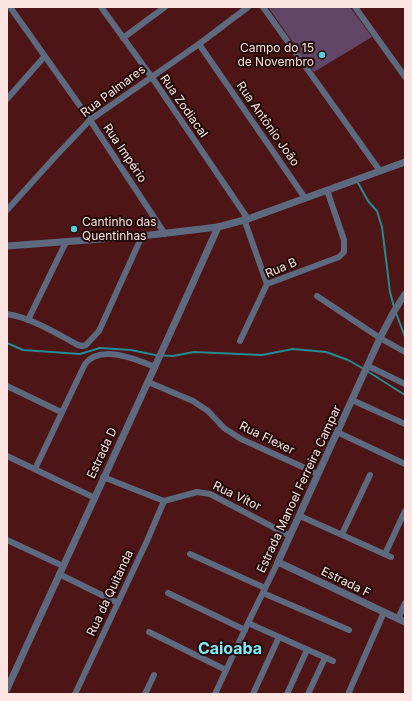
<svg xmlns="http://www.w3.org/2000/svg" width="412" height="701" font-family="Inter,sans-serif">
  <style>
    .green { fill: #634667 }
    .lines { fill: none; stroke-linecap: round; stroke-linejoin: round }
    .stream { stroke: #258b93; stroke-width: 2 }
    .minor { stroke: #5d697f; stroke-width: 6 }
    .tertiary { stroke: #5d697f; stroke-width: 7 }
    .poi-dot { fill: #52ccd6; stroke: #230b0a; stroke-width: 1.5 }
    .labels { text-anchor: middle; stroke-width: 4; stroke-linejoin: round; paint-order: stroke }
    .poi-label { font-size: 12px; fill: #fbe4e2; stroke: #230b0a; text-anchor: end }
    .street-label { font-size: 12px; fill: #fbe4e2; stroke: #230b0a }
    .district-label { font-size: 16px; font-weight: bold; fill: #82edf7; stroke: #230b0a }
  </style>
  <rect width="100%" height="100%" fill="#4d1516"/>
  <path class="green" d="M268,7H350L372,37L314,72Z"/>
  <g class="lines">
    <g class="stream">
      <path d="M357,181L368,201L377,211L382,227L390,292L394,307"/>
      <path d="M396,313L405,337"/>
      <path d="M7,343L23,350L80,354L100,348L131,350L155,355L173,356L194,352L262,355L293,349L326,352L348,360L364,369"/>
      <path d="M367,371L405,395"/>
    </g>
    <g class="minor">
      <path d="M10,7L90,120L165,234"/>
      <path d="M101,7L151,76L248,219"/>
      <path d="M263,7L380,171"/>
      <path d="M355,7L405,77"/>
      <path d="M123,38L165,7"/>
      <path d="M199,44L305,198"/>
      <path d="M7,99L44,57"/>
      <path d="M7,210L54,158L90,120L199,44L248,7"/>
      <path d="M244,219L267,284"/>
      <path d="M317,296L380,338L405,352"/>
      <path d="M7,314C32,318 56,333 78,345L82,346L86,345L99,331L142,236"/>
      <path d="M28,320L66,242"/>
      <path d="M240,341L267,284L339,257L344,252V240L327,190"/>
      <path d="M368,366L405,384"/>
      <path d="M148,382L193,401L208,411L224,428L241,439L318,474"/>
      <path d="M7,386L61,412"/>
      <path d="M352,400L405,424"/>
      <path d="M337,432L405,464"/>
      <path d="M7,456L95,498"/>
      <path d="M35,469L85,364C100,344 136,359 155,367"/>
      <path d="M103,477L164,501L197,492L210,494L290,536"/>
      <path d="M300,516L391,557"/>
      <path d="M342,534L370,475"/>
      <path d="M7,540L63,566"/>
      <path d="M190,554L265,588"/>
      <path d="M385,554L405,511"/>
      <path d="M59,574L118,603"/>
      <path d="M168,593L245,630"/>
      <path d="M263,593L349,630"/>
      <path d="M398,619L405,603"/>
      <path d="M248,623L333,661"/>
      <path d="M149,632L226,670"/>
      <path d="M349,692L384,612"/>
      <path d="M75,694L147,541L164,501"/>
      <path d="M145,694L154,675"/>
      <path d="M215,694L248,623L278,562"/>
      <path d="M253,694L279,637"/>
      <path d="M287,694L307,650"/>
      <path d="M308,694L325,658"/>
    </g>
    <g class="tertiary">
      <path d="M7,246L142,236L218,227L248,219L405,162"/>
      <path d="M405,294L393,313L380,338L278,562L405,622"/>
      <path d="M7,689C77,535 149,382 218,227"/>
    </g>
  </g>
  <g class="poi-dot">
    <circle cx="322" cy="55" r="4"/>
    <circle cx="74" cy="229" r="4"/>
  </g>
  <g class="labels">
    <g class="poi-label">
      <text x="314" y="52">Campo do 15<tspan x="314" dy="14">de Novembro</tspan></text>
      <text x="82" y="226" text-anchor="start">Cantinho das<tspan x="82" dy="14">Quentinhas</tspan></text>
    </g>
    <g class="street-label">
      <text transform="translate(113 91) rotate(-37)" y="4">Rua Palmares</text>
      <text transform="translate(184 106) rotate(55)" y="4">Rua Zodiacal</text>
      <text transform="translate(268 124) rotate(55)" y="4">Rua Antônio João</text>
      <text transform="translate(125 153) rotate(56)" y="4">Rua Império</text>
      <text transform="translate(281 268) rotate(-23)" y="4">Rua B</text>
      <text transform="translate(267 438) rotate(26)" y="4">Rua Flexer</text>
      <text transform="translate(102 453) rotate(-65)" y="4">Estrada D</text>
      <text transform="translate(299 489) rotate(-65)" y="4">Estrada Manoel Ferreira Campar</text>
      <text transform="translate(237 496) rotate(26)" y="4">Rua Vítor</text>
      <text transform="translate(346 582) rotate(26)" y="4">Estrada F</text>
      <text transform="translate(110 593) rotate(-65)" y="4">Rua da Quitanda</text>
    </g>
    <g class="district-label">
      <text x="230" y="654">Caioaba</text>
    </g>
  </g>
  <rect width="412" height="701" fill="none" stroke="#fbe4e2" stroke-width="16"/>
</svg>
